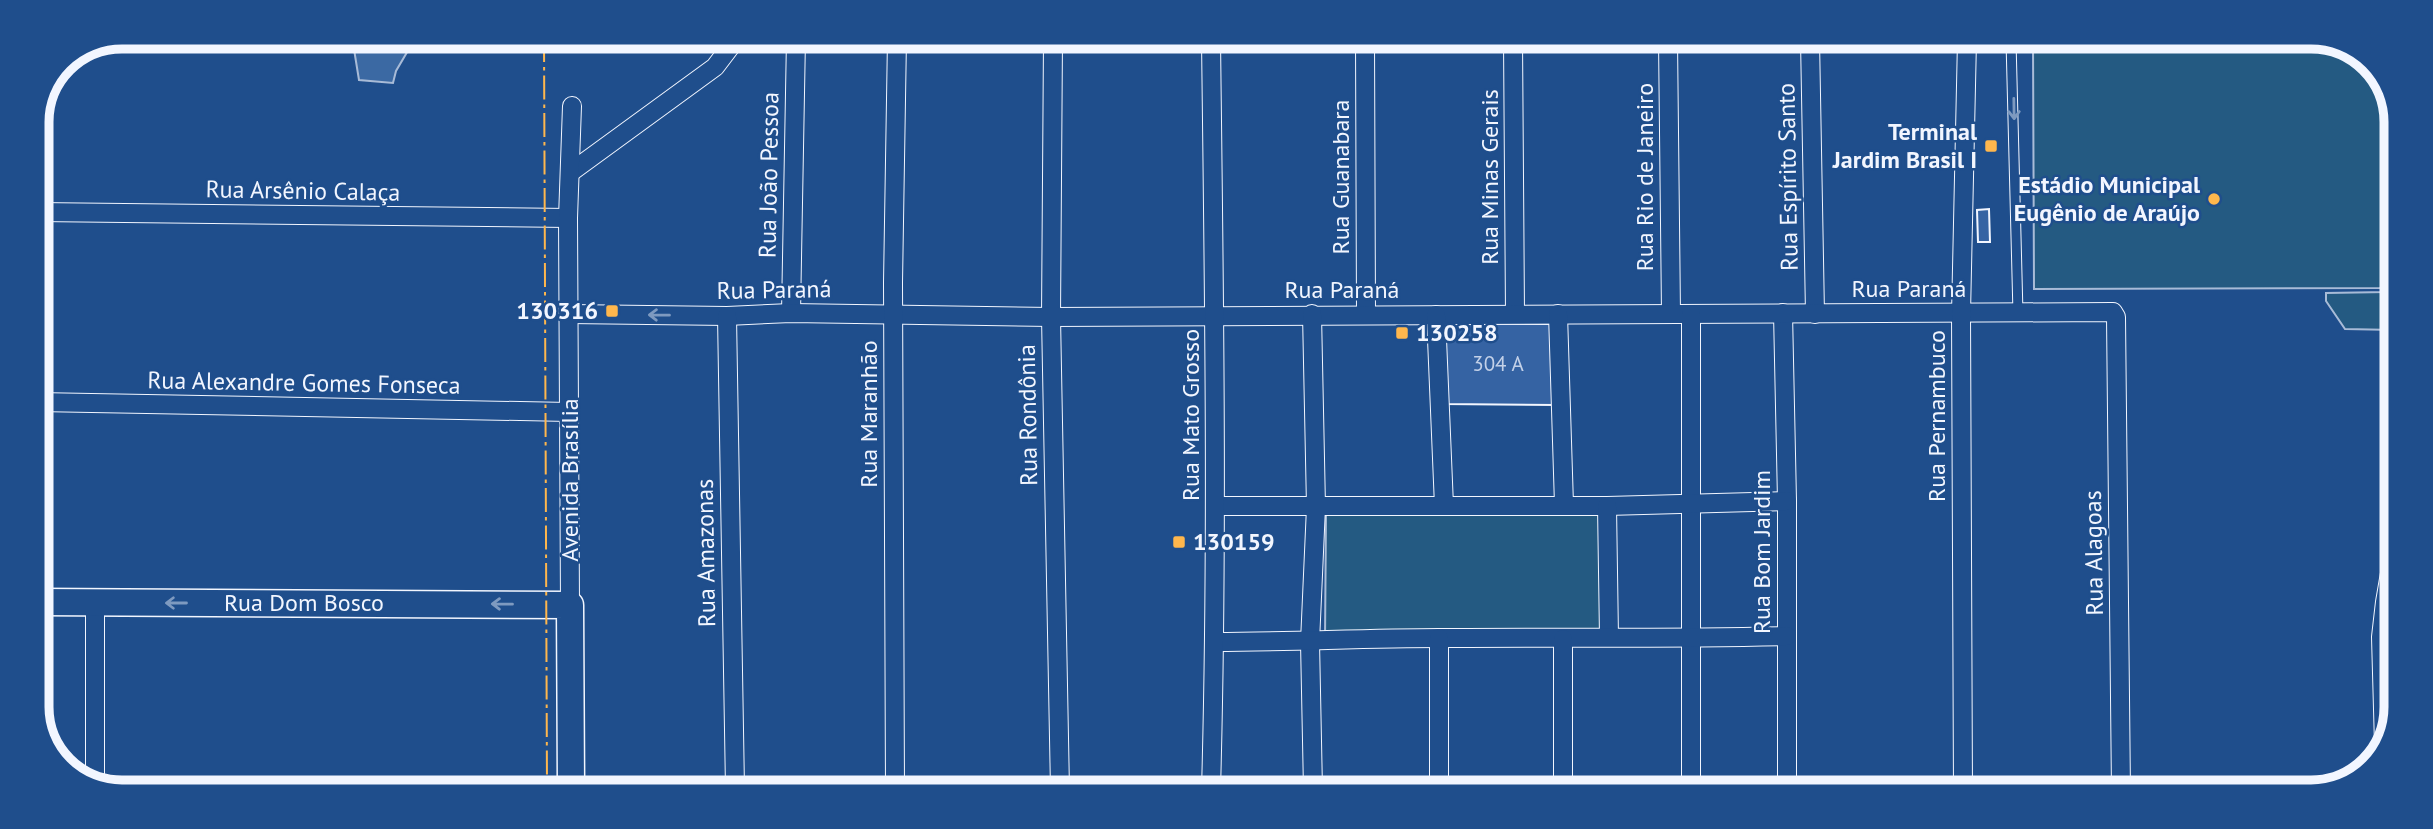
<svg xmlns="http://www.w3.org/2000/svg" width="2433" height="829" font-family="'PT Sans',sans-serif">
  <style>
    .green { fill: #245a82; stroke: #a8bbd7; stroke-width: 2 }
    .water { fill: #3b69a3; stroke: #a8bbd7; stroke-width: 2 }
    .building { fill: #3563a3; stroke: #f2f6ff; stroke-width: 2 }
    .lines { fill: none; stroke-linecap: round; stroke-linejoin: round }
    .lane-casing { stroke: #f2f6ff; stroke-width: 11 }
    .street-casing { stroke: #f2f6ff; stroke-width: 20 }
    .secondary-casing { stroke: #f2f6ff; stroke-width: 29 }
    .lane { stroke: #1f4e8c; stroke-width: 9 }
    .street { stroke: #1f4e8c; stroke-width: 18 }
    .secondary { stroke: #1f4e8c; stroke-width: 26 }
    .power { stroke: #ffb74d; stroke-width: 2; stroke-dasharray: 24 5 3.5 5; stroke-linecap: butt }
    .oneway { stroke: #7e9ac0 }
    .poi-dot { fill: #ffb74d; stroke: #1f4e8c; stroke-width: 2.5 }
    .labels { text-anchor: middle; stroke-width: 5; stroke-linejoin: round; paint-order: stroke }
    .number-label { font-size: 21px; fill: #c3d1e8 }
    .poi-label { font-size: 24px; font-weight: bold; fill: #f2f6ff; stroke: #1f4e8c; text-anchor: end }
    .street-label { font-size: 24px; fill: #f2f6ff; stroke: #1f4e8c }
    .rim { fill: none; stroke: #f2f6ff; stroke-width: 9 }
  </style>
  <rect width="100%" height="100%" fill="#1f4e8c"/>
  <g class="green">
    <path d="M2033,41H2338L2378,70L2396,116L2395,281L2380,288L2034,289Z"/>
    <path d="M2395,289V330L2345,329L2326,301V293L2387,292Z"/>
    <path d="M1600,513L1606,639L1325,640L1326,514Z"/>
  </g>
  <g class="water">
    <path d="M352,37H416L396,71L393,83L359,80Z"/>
    <path d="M492,37L617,38L587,49L552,52Z"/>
  </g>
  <g class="building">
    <path d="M1989,209L1990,242H1978L1977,210Z"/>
    <path d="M1440,323L1555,324V405L1443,404Z"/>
  </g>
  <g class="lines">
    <g class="lane-casing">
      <path id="lane" d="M2011,41L2018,314"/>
    </g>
    <g class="street-casing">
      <g id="street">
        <path d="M1053,39L1051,317L1060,790"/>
        <path d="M1365,39L1366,314"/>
        <path d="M1513,40L1515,314"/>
        <path d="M1668,40L1671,314"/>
        <path d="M1810,40L1815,314"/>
        <path d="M571,172L715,67L737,38"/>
        <path d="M37,212L568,218"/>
        <path d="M791,313L796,38"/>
        <path d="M1783,313L1787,501V791"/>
        <path d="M569,314L727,316L791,313L1051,317L2113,312L2116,317L2121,792"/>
        <path d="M1312,314L1316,507L1310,642L1313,790"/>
        <path d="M1558,314L1564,505"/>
        <path d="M1691,314V791"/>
        <path d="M1436,315L1444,506"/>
        <path d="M727,316L735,789"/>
        <path d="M37,402L569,412"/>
        <path d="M1216,506H1607L1787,501"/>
        <path d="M1607,506L1609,637"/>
        <path d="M95,603V788"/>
        <path d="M570,605L568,218L572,106"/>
        <path d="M1215,642C1290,642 1365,638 1440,638C1555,637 1671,639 1787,636"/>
        <path d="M2384,745L2381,637L2385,602L2393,556"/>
        <path d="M895,789L893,283L897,38"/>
        <path d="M1211,790C1218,540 1214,289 1211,39"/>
        <path d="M1439,791V638"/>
        <path d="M1563,791V639"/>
        <path d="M1963,792L1961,314L1967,40"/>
      </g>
    </g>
    <g class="secondary-casing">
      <path id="secondary" d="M37,602L570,605L571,789"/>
    </g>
    <use href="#lane" class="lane"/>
    <use href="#street" class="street"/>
    <use href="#secondary" class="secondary"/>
    <path class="power" d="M544,38L547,789"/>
  </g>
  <defs><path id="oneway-shaft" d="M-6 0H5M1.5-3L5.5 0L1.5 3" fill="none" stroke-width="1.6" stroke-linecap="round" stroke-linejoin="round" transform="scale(1.75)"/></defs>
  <g class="oneway">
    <use href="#oneway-shaft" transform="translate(2014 109) rotate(89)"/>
    <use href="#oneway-shaft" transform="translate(659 315) rotate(-179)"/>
    <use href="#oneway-shaft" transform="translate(176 603) rotate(180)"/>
    <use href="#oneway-shaft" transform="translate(502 604) rotate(-179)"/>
  </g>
  <g class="poi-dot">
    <rect x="1984" y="139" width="14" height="14" rx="3.5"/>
    <circle cx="2214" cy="199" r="7"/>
    <rect x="605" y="304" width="14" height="14" rx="3.5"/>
    <rect x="1395" y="326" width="14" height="14" rx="3.5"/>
    <rect x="1172" y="535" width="14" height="14" rx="3.5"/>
  </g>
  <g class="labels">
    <g class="number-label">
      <text x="1498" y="371">304 A</text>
    </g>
    <g class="poi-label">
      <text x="1977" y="140">Terminal<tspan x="1977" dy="28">Jardim Brasil I</tspan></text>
      <text x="2200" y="193">Estádio Municipal<tspan x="2200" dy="28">Eugênio de Araújo</tspan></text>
      <text x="598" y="319">130316</text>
      <text x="1416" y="341" text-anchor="start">130258</text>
      <text x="1193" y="550" text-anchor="start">130159</text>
    </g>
    <g class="street-label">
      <text transform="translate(769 175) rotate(-89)" y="8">Rua João Pessoa</text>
      <text transform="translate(1341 177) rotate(-90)" y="8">Rua Guanabara</text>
      <text transform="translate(1490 177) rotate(-90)" y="8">Rua Minas Gerais</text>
      <text transform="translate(1645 177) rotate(-90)" y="8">Rua Rio de Janeiro</text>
      <text transform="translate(1788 177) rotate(-91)" y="8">Rua Espírito Santo</text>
      <text transform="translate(303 191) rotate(1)" y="8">Rua Arsênio Calaça</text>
      <text x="1909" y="297">Rua Paraná</text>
      <text transform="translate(774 290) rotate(-1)" y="8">Rua Paraná</text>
      <text x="1342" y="298">Rua Paraná</text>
      <text transform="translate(304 383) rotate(1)" y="8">Rua Alexandre Gomes Fonseca</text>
      <text transform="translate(869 414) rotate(-90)" y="8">Rua Maranhão</text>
      <text transform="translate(1028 415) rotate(-91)" y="8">Rua Rondônia</text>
      <text transform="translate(1191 415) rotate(-90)" y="8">Rua Mato Grosso</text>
      <text transform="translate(1937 416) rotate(-90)" y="8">Rua Pernambuco</text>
      <text transform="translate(570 480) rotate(-90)" y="8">Avenida Brasília</text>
      <text transform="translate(1762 552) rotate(-90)" y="8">Rua Bom Jardim</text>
      <text transform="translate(706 553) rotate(-91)" y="8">Rua Amazonas</text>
      <text transform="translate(2094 553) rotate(-91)" y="8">Rua Alagoas</text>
      <text x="304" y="611">Rua Dom Bosco</text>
    </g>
  </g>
  <path d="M0 0H2433V829H0ZM122 49H2311A73 73 0 0 1 2384 122V707A73 73 0 0 1 2311 780H122A73 73 0 0 1 49 707V122A73 73 0 0 1 122 49Z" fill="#1f4e8c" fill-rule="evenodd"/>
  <path class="rim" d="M122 49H2311A73 73 0 0 1 2384 122V707A73 73 0 0 1 2311 780H122A73 73 0 0 1 49 707V122A73 73 0 0 1 122 49Z"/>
</svg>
